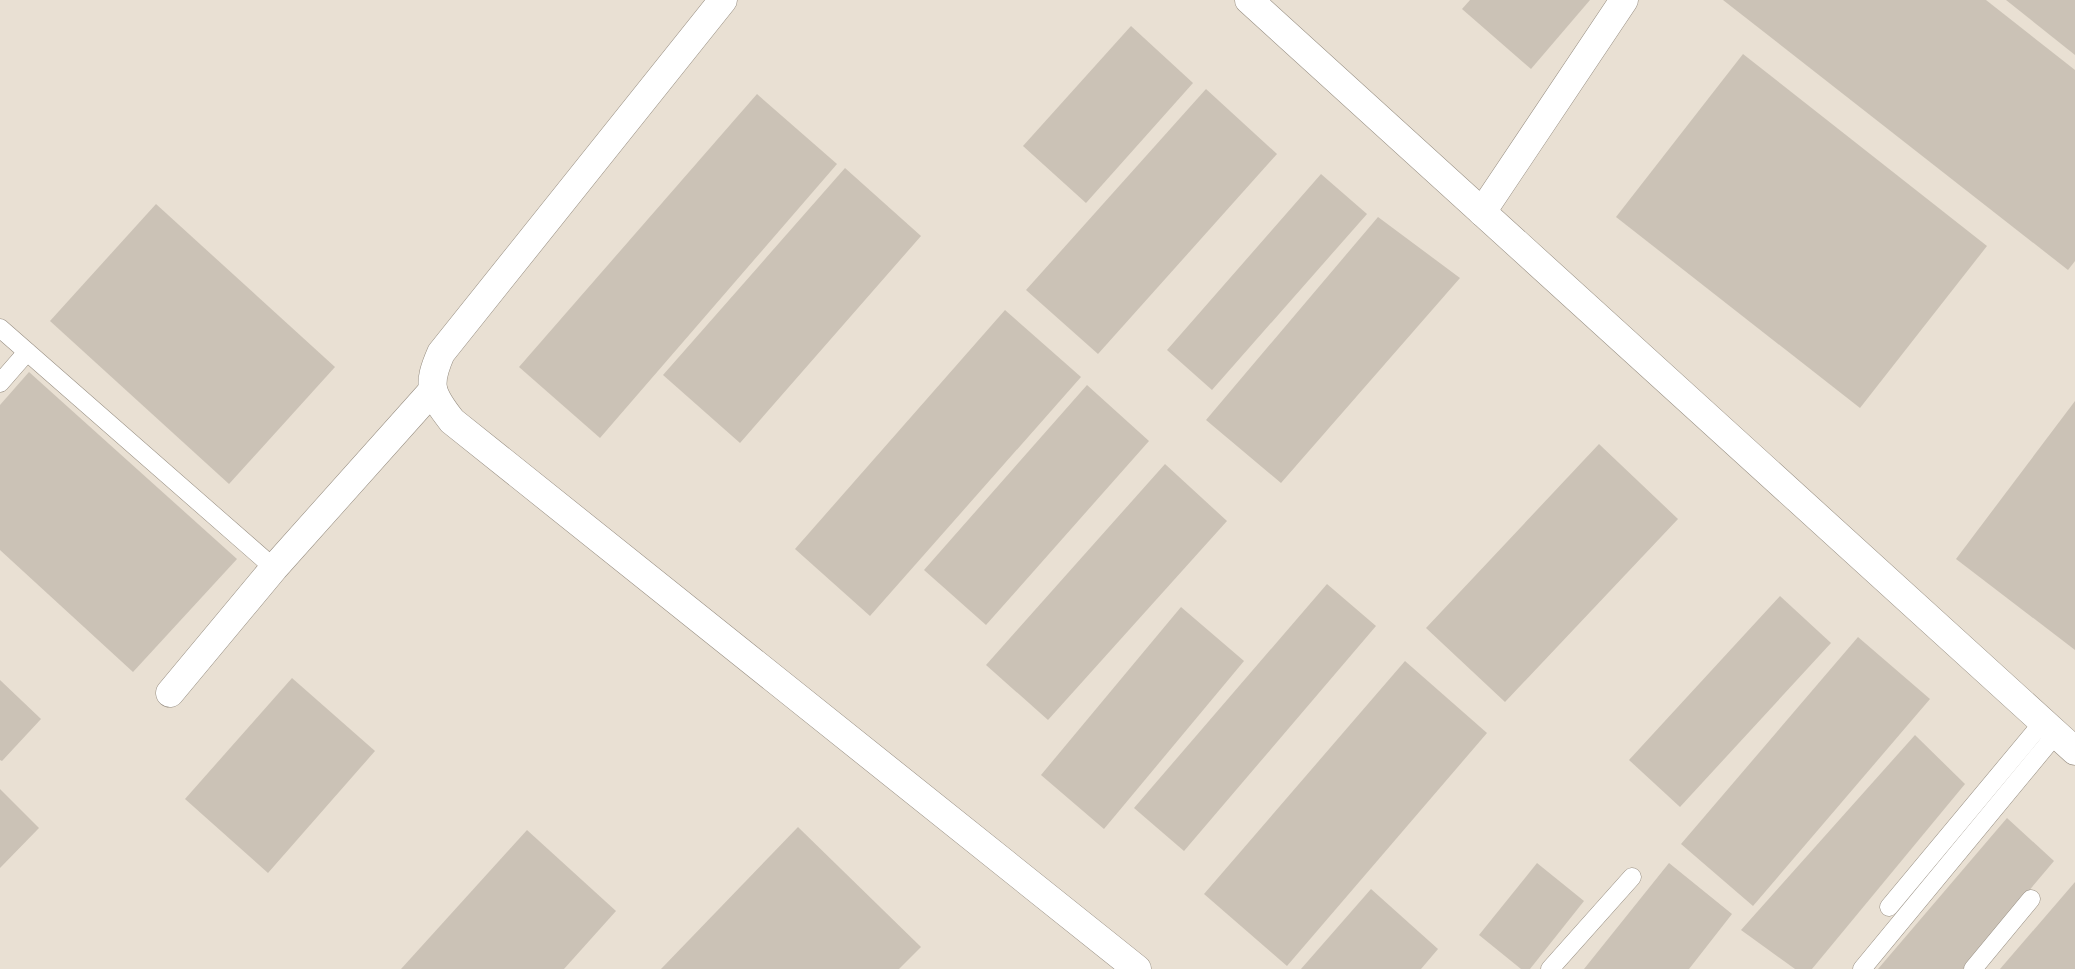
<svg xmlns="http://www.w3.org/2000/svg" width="2075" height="969" font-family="'PT Sans',sans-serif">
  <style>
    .building { fill: #cbc2b6 }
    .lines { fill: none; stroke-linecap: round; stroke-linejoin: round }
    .lane-casing { stroke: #968d81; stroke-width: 19 }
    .street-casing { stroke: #968d81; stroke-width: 29 }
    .lane { stroke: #fff; stroke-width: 18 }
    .street { stroke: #fff; stroke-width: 28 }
  </style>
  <rect width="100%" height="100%" fill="#e9e0d3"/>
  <g class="building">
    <path d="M1470,0H1590L1531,69L1462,9Z"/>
    <path d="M1723,0H1986L2075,70V261L2068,270Z"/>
    <path d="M2006,0H2075V55Z"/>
    <path d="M1131,26L1193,83L1086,203L1023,146Z"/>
    <path d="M1743,54L1987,246L1860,408L1616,217Z"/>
    <path d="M1206,89L1277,154L1098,354L1026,290Z"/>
    <path d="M757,94L837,164L600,438L519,367Z"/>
    <path d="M845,168L921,236L740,443L663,375Z"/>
    <path d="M1321,174L1367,214L1212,390L1167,350Z"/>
    <path d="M156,204L335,367L229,484L50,321Z"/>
    <path d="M1378,217L1460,278L1281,483L1206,420Z"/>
    <path d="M1005,310L1081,377L870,616L795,549Z"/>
    <path d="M29,372L237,559L133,672L0,550V405Z"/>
    <path d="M1087,385L1149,441L986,625L924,570Z"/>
    <path d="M2075,401V650L1956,559Z"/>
    <path d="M1599,444L1678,519L1505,702L1426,628Z"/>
    <path d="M1165,464L1227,521L1048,720L986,665Z"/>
    <path d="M1327,584L1376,626L1184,851L1134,808Z"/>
    <path d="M1780,596L1831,643L1680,807L1629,760Z"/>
    <path d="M1181,607L1244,661L1104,829L1041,775Z"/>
    <path d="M1858,637L1930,699L1753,906L1681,844Z"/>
    <path d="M1405,661L1487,733L1287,966L1204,894Z"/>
    <path d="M292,678L375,751L268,873L185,799Z"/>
    <path d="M0,680L41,719L2,761L0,760Z"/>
    <path d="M1915,735L1965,784L1812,969H1795L1741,930Z"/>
    <path d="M0,789L39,828L0,868Z"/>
    <path d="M2007,818L2054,861L1963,969H1878Z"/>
    <path d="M798,827L921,947L899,969H661Z"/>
    <path d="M527,830L616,911L564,969H401Z"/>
    <path d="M1537,863L1584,901L1530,969H1521L1479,935Z"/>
    <path d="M1669,863L1732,914L1689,969H1584Z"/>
    <path d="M2075,882V969H2000Z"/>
    <path d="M1371,889L1438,949L1421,969H1301Z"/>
  </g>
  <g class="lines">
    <g class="lane-casing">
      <g id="lane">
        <path d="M0,328L274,568"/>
        <path d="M0,383L27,352"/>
        <path d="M1889,907L2043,722"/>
        <path d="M1550,969L1632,877"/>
        <path d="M1862,969L2056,734"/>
        <path d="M1973,969L2031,899"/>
      </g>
    </g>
    <g class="street-casing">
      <g id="street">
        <path d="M723,0L441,353C427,385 430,393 452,421L1137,969"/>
        <path d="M1249,0L2075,751"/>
        <path d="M1482,212L1624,0"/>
        <path d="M170,693L274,568L433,390"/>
      </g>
    </g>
    <use href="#lane" class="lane"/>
    <use href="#street" class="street"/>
  </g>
</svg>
